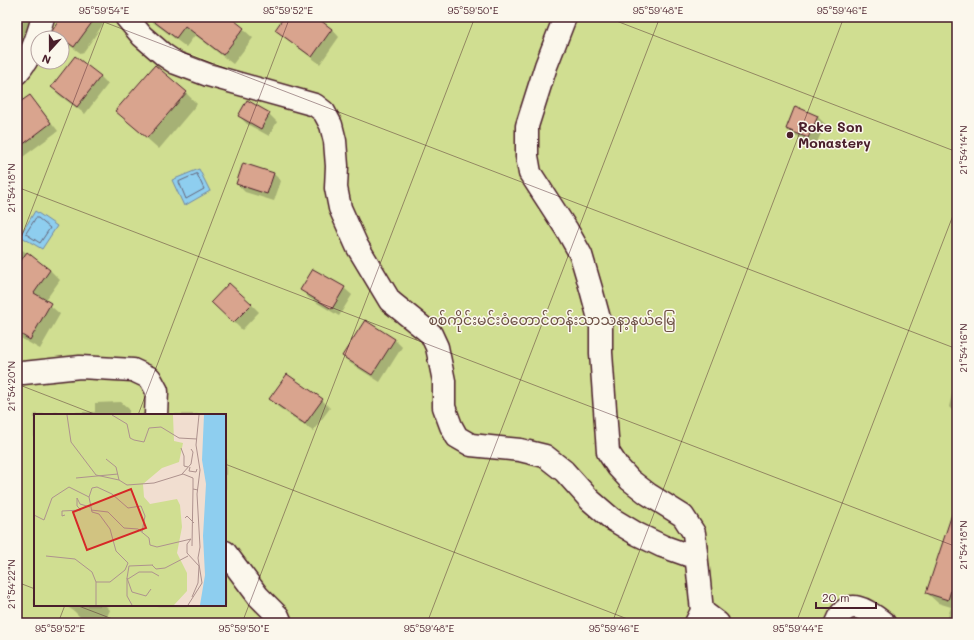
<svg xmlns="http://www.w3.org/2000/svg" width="974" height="640" font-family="Mali,'Noto Sans Myanmar',sans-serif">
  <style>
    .green { fill: #d0de91; stroke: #8d7e5e; fill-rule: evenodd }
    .water { fill: #8eceef; stroke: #7388a1 }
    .shadow { fill: #0003 }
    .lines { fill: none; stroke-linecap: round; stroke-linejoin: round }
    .shore { stroke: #656579; stroke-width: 1 }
    .building { fill: #d9a48e; stroke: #4a1f2b }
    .minor-casing { stroke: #4a1f2b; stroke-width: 25 }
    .minor { stroke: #fbf7ec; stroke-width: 22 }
    .ticks { fill: none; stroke: #4a1f2b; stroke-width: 1; stroke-opacity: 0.45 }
    .poi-dot { fill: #4a1f2b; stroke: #fbf7ec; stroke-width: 1.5 }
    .labels { text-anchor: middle; stroke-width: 3; stroke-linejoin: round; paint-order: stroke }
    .poi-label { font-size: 14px; font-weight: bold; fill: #4a1f2b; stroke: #fbf7ec; text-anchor: start }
    .park-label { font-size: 14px; fill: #6c4f44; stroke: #fbf7ec }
    .inset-road { fill: none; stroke: #ae928e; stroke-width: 1 }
    .view { fill: #d62828; fill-opacity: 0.15; stroke: #d62828; stroke-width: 2 }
    .inset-edge { fill: none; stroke: #4a1f2b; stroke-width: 2 }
    .neatline { fill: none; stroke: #4a1f2b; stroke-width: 1.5 }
    .ticks-label { font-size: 10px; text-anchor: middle; fill: #4a1f2b }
  </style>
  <rect width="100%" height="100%" fill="#f1ded0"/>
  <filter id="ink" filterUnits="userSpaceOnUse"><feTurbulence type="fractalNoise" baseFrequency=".025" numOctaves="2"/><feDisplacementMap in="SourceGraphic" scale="8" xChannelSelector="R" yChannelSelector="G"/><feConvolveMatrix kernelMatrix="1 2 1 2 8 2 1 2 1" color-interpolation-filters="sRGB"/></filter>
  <g filter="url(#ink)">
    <path class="green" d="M17,17H957V623H17ZM38,38H62V62H38ZM35,415H225V605H35Z"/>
    <g class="water">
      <path d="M199,169L210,191L184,206L172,180Z"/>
      <path d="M35,211L57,226L42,249L20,236Z"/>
    </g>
    <g class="shadow">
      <path d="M17,17H31L41,28L17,59Z"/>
      <path d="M63,17H98L104,23L82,54L62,40V38H60L53,31Z"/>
      <path d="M146,17H228L243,29L253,38L233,64L195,35L186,47Z"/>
      <path d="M285,17H315L332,29L339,37L320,64L284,37L276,30Z"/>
      <path d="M75,57L101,77L108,84L85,114L59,95L52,87Z"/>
      <path d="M186,93L197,104L159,149L116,111Z"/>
      <path d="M30,96L37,104L58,131L20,159L17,156V105Z"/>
      <path d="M269,114L277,122L269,136L247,124L239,116Z"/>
      <path d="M817,116L825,124L816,145L795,136L787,129Z"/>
      <path d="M273,173L281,181L274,201L245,192L237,184Z"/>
      <path d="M17,194L21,198L17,206Z"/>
      <path d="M17,231L21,235L17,240Z"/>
      <path d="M17,246L50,270L60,280L45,301L60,314L40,349L17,336Z"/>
      <path d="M344,288L352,295L339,316L309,298L302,290Z"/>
      <path d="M251,304L259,312L242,330L220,309Z"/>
      <path d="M366,321L395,340L402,347L380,382L350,363L343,356Z"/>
      <path d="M957,373V415L949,407Z"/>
      <path d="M270,399L322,400L330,408L313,431L278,407Z"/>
      <path d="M121,402L129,409V415H54V412H95V403Z"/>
      <path d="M957,501V623H946L951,607L938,603L927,593Z"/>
      <path d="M64,605H105L110,610L104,623H92L82,619L74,611Z"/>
    </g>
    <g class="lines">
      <g class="shore">
        <path d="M197,174L204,189L186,199L179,182Z"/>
        <path d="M36,218H38L50,228L40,243L26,234Z"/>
      </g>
    </g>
    <g class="building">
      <path d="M61,17H96L74,47L52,31Z"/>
      <path d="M148,17H230L244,28L223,55L185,26L176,38Z"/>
      <path d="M284,17H316L332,29L312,57L275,30Z"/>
      <path d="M75,56L101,76L77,107L51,87Z"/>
      <path d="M155,65L187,92L147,138L115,111Z"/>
      <path d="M30,95L51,123L17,149V104Z"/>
      <path d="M247,100L270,113L261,129L238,116Z"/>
      <path d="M795,106L818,116L808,138L786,129Z"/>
      <path d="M243,163L274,173L267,194L236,184Z"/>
      <path d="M27,252L50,270L34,293L51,303L30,340L17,332V266Z"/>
      <path d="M313,269L345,287L332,309L300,290Z"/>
      <path d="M229,283L252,304L233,323L211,302Z"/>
      <path d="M365,320L395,339L372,375L342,356Z"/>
      <path d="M287,374L323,399L305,424L269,399Z"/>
      <path d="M954,508L957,509V571L948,600L926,593Z"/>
    </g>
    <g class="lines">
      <g class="minor-casing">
        <g id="minor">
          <path d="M126,17L142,36L164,55L176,63L208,75L315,105L324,112L331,125L335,141L337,166L336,188L340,208L357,246L390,301L431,334L437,347L444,381V407L451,426L457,437L471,445L520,450L545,456L564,471L590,500L612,519L637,534L662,546L696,558"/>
          <path d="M565,17L546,66L527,126V156L530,173L567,230L581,255L591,289L601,326V353L608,452L618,467L630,480L648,494L683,516L694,533L702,611L696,623"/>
          <path d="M17,73C32,56 37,38 43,17"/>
          <path d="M17,372L23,373L80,367L133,370L150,378L157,391L156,415"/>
          <path d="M225,552L258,596L278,616L281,623"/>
          <path d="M702,611L718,623"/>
          <path d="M836,623C847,595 868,610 884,623"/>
        </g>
      </g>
      <use href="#minor" class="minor"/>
    </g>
  </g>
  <path class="ticks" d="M91,17L957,349M606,17L957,152M17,187L957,547M17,248L106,17M17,384L97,415M138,415L290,17M225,464L638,623M17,582L35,589M76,605L123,623M58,623L65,605M242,623L475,17M427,623L660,17M612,623L844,17M796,623L957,205"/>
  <circle class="poi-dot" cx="790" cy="135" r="4"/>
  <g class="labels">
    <g class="poi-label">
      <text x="798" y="132">Roke Son<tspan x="798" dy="16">Monastery</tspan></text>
    </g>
    <g class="park-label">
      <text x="552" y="325">စစ်ကိုင်းမင်းဝံတောင်တန်းသာသနာ့နယ်မြေ</text>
    </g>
  </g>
  <g transform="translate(34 414)">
    <rect width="192" height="192" fill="#f1ded0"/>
    <path d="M0,1H139L140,27L149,29L145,48L128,54L109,70L110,83L116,90L143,85L146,91L148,113L143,139L153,159V177L140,191H0Z" fill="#d0de91"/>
    <path d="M170,1H192V191H166L171,161L169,122L172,70L168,46Z" fill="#8eceef"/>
    <path class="inset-road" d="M33,1L37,28L62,61L85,66L93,71L120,69L149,60L159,64V75L164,76M78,1L93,10L96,24L100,26L110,28L115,14L127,13L145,24L163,25M147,34L150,42V52L154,53M72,45L82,53L85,66M156,53L155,57L162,58L163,55M148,60L157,50L159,38L157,35M42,64L84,60M55,83L58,74L63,73L78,80L94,94L107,92L111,102L108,118M57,96L74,98L90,114L104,115L115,124L116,131L123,133L157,125L153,130V139L165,152L164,169L158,183M0,101L10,106L18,84L35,73L55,83L58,98L65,100L76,115L82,137L94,149L91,156L76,168H62V191M31,101L28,102V97L47,96L43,92V84L46,90L56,93M151,104L153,102L160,109M158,132L159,75M12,142L41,145L58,158L62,168M118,151L122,155L131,154L154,142M93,164L95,152L119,151M94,165L105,158H118L125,162M98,191L93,182V164L98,178L112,182L117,175M154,191L168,169L164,144L166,133L163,80L166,56L162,31L165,1"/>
    <path class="view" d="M97,75L112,114L53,136L39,98Z"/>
    <rect width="192" height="192" class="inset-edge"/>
  </g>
  <rect width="974" height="640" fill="none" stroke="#fbf7ec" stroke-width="44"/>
  <g transform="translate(50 50) rotate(201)"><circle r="19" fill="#fbf7ec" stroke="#b4a19f"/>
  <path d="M0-3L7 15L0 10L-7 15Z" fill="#4a1f2b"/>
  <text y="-6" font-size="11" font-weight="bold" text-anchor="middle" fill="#4a1f2b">N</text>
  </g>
  <path d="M816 602v6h60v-6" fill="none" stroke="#4a1f2b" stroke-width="2"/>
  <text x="822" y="602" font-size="12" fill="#4a1f2b" stroke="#fbf7ec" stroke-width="3" paint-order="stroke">20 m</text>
  <rect x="22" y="22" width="930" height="596" class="neatline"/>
  <g class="ticks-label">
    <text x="104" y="14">95°59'54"E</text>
    <text x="288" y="14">95°59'52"E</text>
    <text x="473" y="14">95°59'50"E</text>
    <text x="658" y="14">95°59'48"E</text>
    <text x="842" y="14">95°59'46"E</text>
    <text transform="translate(963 150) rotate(-90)" y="4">21°54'14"N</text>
    <text transform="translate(11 188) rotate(-90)" y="4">21°54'18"N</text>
    <text transform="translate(963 348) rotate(-90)" y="4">21°54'16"N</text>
    <text transform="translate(11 386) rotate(-90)" y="4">21°54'20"N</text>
    <text transform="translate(963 545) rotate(-90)" y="4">21°54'18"N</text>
    <text transform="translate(11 584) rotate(-90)" y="4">21°54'22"N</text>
    <text x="60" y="632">95°59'52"E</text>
    <text x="244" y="632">95°59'50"E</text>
    <text x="429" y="632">95°59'48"E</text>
    <text x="614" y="632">95°59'46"E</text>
    <text x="798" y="632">95°59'44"E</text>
  </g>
</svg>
